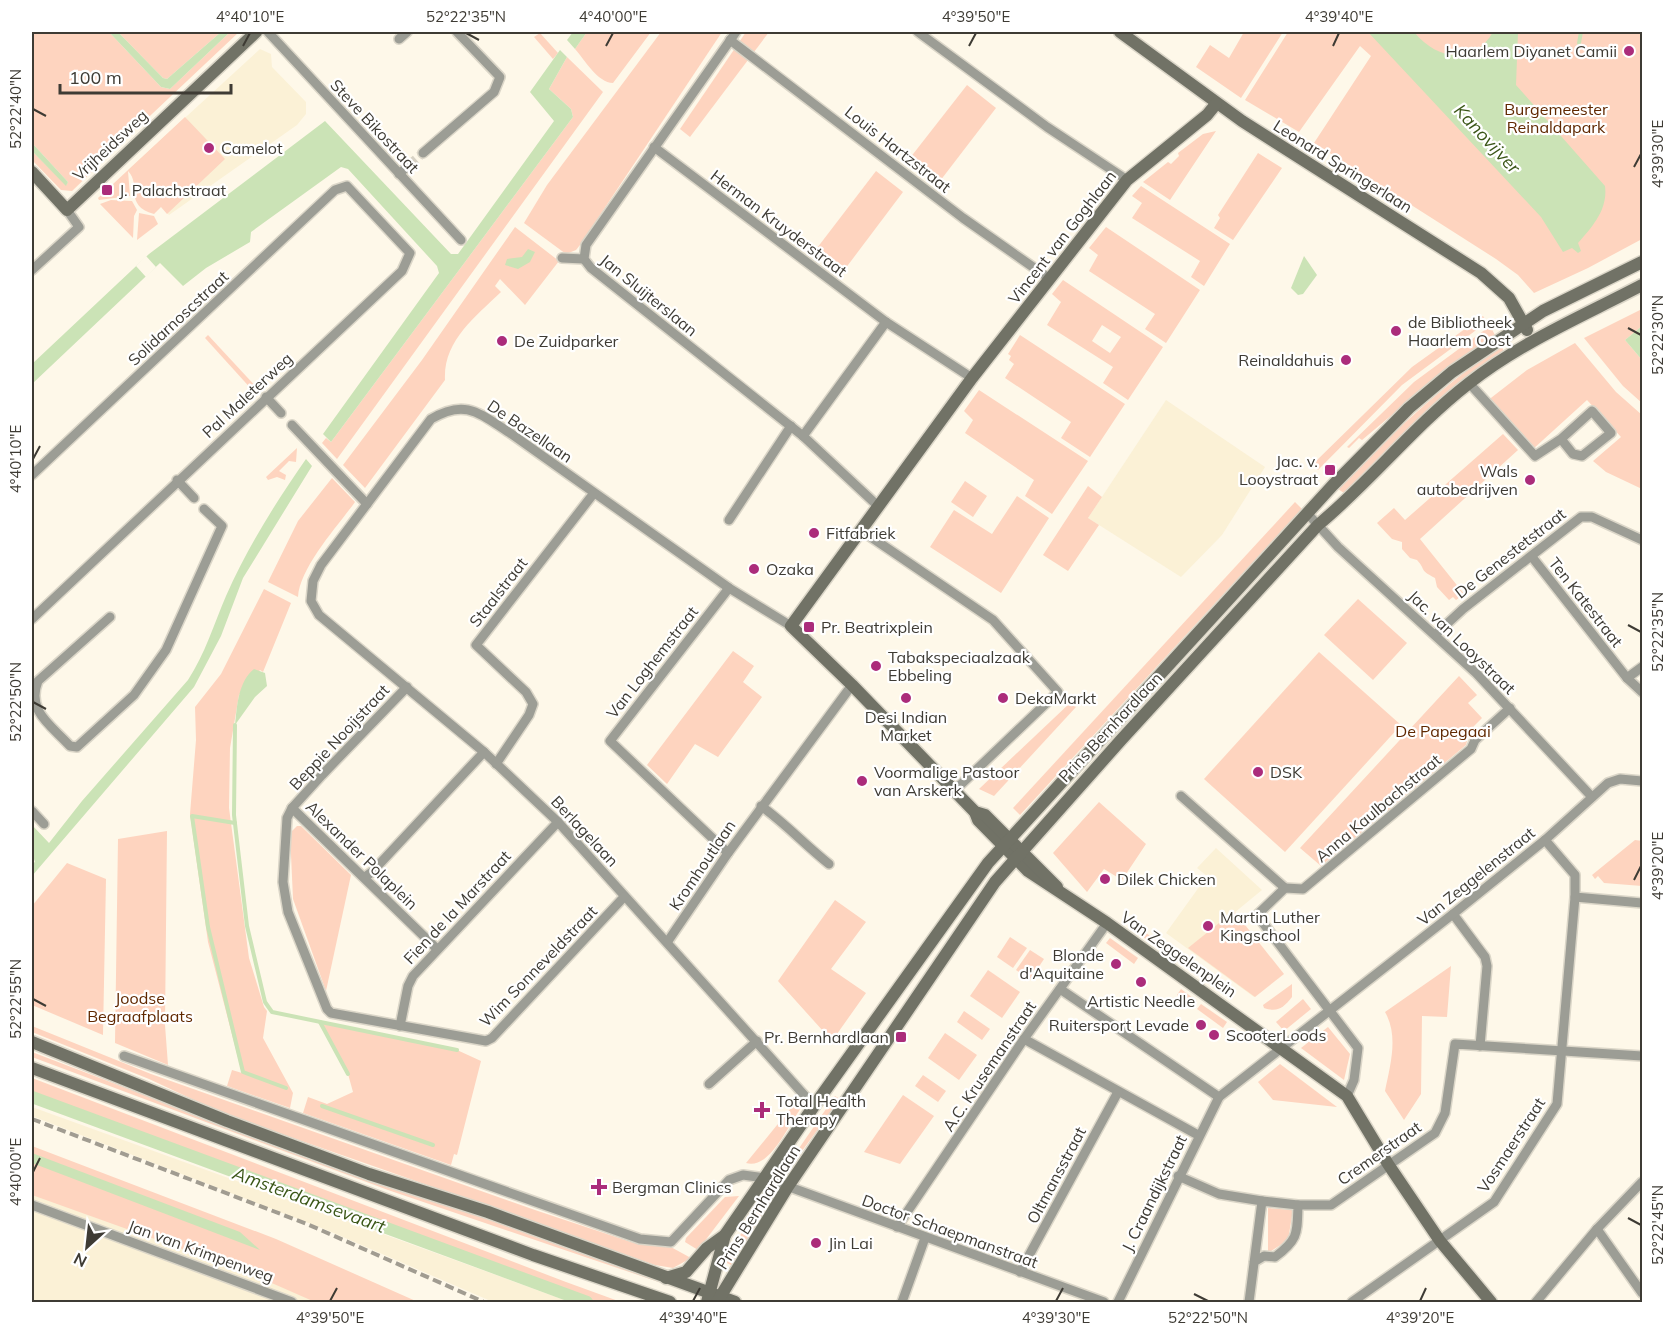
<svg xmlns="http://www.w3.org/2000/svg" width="1674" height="1334" font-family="Mulish,sans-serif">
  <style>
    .built { fill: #fbf1d6 }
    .green { fill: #fed4bf; fill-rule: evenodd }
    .water { fill: #cbe3b6 }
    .pier { fill: #fef8e9 }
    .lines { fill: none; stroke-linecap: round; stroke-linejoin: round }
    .stream { stroke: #cbe3b6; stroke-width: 4 }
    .canal { stroke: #cbe3b6; stroke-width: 12 }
    .street-tunnel { stroke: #d8d2c5; stroke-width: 9; stroke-dasharray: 9 4.5; stroke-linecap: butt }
    .street-casing { stroke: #dbd6c8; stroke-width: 12 }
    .secondary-casing { stroke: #dbd6c8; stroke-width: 15 }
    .street { stroke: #9c9d95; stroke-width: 9 }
    .secondary { stroke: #717266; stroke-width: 12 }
    .rail { stroke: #a19c91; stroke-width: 4; stroke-dasharray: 9 4.5; stroke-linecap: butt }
    .ticks { fill: none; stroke: #3e3b34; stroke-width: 2 }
    .poi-dot { fill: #ab2c7b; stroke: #fff; stroke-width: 2 }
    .labels { text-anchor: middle; stroke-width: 4.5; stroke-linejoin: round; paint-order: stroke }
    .poi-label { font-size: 16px; fill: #3e3b34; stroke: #fff; text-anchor: start }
    .park-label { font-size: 16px; fill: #602800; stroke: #fff }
    .street-label { font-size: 16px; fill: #3e3b34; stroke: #fff }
    .water-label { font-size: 18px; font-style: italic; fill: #3a5617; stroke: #fff }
    .neatline { fill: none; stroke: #3e3b34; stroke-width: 2 }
    .ticks-label { font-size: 15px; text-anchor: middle; fill: #3e3b34 }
  </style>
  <rect width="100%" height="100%" fill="#fef8e9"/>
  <g class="built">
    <path d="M260,49L271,54L272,67L306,102V114L297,125L169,215L128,170Z"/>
    <path d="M1166,400L1265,467L1222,535L1181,577L1088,518Z"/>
    <path d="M1216,848L1262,890L1234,913L1282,973L1254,997L1166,933L1207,876L1197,868Z"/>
    <path d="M32,1107L474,1267L570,1302H493L329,1231L32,1116Z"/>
    <path d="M32,1185L337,1302H32Z"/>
  </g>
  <g class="green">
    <path d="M32,32H109L161,87L170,89L230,32H239L135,130L132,127L122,137L125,140L72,191L61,190L32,160V151L66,185L68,182L32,143Z"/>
    <path d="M118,32H221L167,79L163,78Z"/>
    <path d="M587,32H651L613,83C598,83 584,59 575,49Z"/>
    <path d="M661,32H722L580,245L576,250L566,254L524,223L547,185Z"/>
    <path d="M746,32H769L690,137L680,129Z"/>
    <path d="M1244,32H1283L1241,98L1196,67L1210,45L1229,58Z"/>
    <path d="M1288,32H1642V239L1588,268L1534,293L1518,275L1496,259L1314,143L1371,56L1360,46L1299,132L1245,100Z"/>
    <path d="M540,33L558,53L553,59L534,37Z"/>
    <path d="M567,57L603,92L337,459L322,443L326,438L331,442L573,117L571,109L549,89Z"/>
    <path d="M967,85L996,108L940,181L910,158Z"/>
    <path d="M185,117L225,159L167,214L161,207L154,214C123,205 142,185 128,171L130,196L99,200L98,198Z"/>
    <path d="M1216,131L1170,200L1143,182L1168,162L1171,164L1179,156L1178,153L1203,134Z"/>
    <path d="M1258,153L1282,168L1233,240L1214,228L1220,218L1218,215Z"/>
    <path d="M876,171L903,192L842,273L814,252Z"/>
    <path d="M1141,186L1230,244L1204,286L1191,277L1200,261L1132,218L1142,203L1132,196Z"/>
    <path d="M111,200L132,201L137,210L134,216L133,238L100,204Z"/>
    <path d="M139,213L154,216L158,224L137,240Z"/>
    <path d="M515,227L559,261L525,305L500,279L495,286L501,292C475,317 443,341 445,380L365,488L343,465L422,360Z"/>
    <path d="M1106,227L1200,290L1166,343L1145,329L1155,314L1089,271L1098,255L1089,248Z"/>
    <path d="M1063,280L1163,347L1128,400L1103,383L1113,367L1047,325L1061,302L1052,294ZM1102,325L1121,337L1110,353L1092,341Z"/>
    <path d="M1642,309V326L1625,340L1642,360V403L1623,386L1584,338Z"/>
    <path d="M1483,316L1487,322L1402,385L1318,470L1313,464L1412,367Z"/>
    <path d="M1490,326L1495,335L1455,362L1362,440L1359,438L1349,448L1347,447L1414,382Z"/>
    <path d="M208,335L258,389L254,392L205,338Z"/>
    <path d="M1020,335L1125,404L1090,457L1061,438L1071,422L1005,378L1014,364L1009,360L1011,356L1008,354Z"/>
    <path d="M1575,343L1616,392L1642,415V489L1606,472L1593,461L1621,437L1587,400L1532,450L1487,401L1527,370Z"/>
    <path d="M1501,346L1504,351C1445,393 1394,441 1344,493L1338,489C1389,436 1440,387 1501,346Z"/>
    <path d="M979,390L1088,461L1052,514L1025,496L1034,480L965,433L973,420L964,411Z"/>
    <path d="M1503,434L1518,450L1420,539L1464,594L1456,600L1453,597L1449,600L1437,587L1435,578C1418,569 1427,571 1417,560L1410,558L1402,549V542L1392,539L1377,523L1394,508L1405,520Z"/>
    <path d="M297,448L296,462L289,461L279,471L286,475L285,480L277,477L268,480L266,477Z"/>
    <path d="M332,478L355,502C337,527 300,567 298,597L268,582L298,521Z"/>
    <path d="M965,481L987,496L973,517L951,502Z"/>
    <path d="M1088,486L1102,497L1088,518L1099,525L1068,571L1043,555Z"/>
    <path d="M1017,496L1049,518L1001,593L930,547L954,510L992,534Z"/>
    <path d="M1295,502L1302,509L1020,815L1013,808Z"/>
    <path d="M264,589L291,603L263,672L260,670L239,695L230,748L229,808L249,958L264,1007L267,1011L263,1038L293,1093L290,1108L227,1086L232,1070L242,1073L208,942L190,814L196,740L195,707L221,674Z"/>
    <path d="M1358,599L1407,643L1373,680L1324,635Z"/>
    <path d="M733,651L754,666L743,682L762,697L718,757L695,744L667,784L647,765Z"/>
    <path d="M1319,652L1401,725L1285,852L1204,779Z"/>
    <path d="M1459,676L1477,695L1468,703L1482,718L1470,730L1466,745L1321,866L1300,848Z"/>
    <path d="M1071,702L1076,707L994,796L979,789Z"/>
    <path d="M1099,802L1146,844L1122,880L1104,869L1087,892L1053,853Z"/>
    <path d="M297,826H301L351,875L326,991L293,899L290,833Z"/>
    <path d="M167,831L165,1025L168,1065L115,1043L118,839Z"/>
    <path d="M1635,840L1642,841V886L1604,883L1598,876L1595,879L1592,875Z"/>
    <path d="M67,863L106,879L103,1035L32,1005V906Z"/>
    <path d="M835,900L866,922L831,969L866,993L832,1041L778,981Z"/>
    <path d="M1234,911L1284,974L1255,997L1188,948Z"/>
    <path d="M1146,933L1227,990L1224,994L1143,937Z"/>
    <path d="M1010,937L1027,948L1013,968L997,957Z"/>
    <path d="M1110,938L1138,958L1134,964L1106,943Z"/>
    <path d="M1030,950L1044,959L1030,980L1016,970Z"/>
    <path d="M1451,966L1447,1017L1422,1016L1421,1094L1404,1120L1385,1091C1390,1066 1399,1036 1385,1012Z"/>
    <path d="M988,970L1020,992L1002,1018L970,996Z"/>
    <path d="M1292,984V997C1284,1007 1278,1013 1264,1008L1263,1005Z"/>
    <path d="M1181,989L1197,1001L1193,1006L1177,995Z"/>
    <path d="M1303,999L1311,1009L1284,1031L1276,1022Z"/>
    <path d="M1201,1004L1227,1022L1223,1028L1197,1009Z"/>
    <path d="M964,1011L990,1029L982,1040L957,1022Z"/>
    <path d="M320,1022L457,1050L481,1061L457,1155L454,1154L451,1165L303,1113L308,1097L327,1104L353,1092L348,1074Z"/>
    <path d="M32,1026L151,1074L535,1210L631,1242L669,1246L691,1258L673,1268L655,1265L222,1113L149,1079L32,1032Z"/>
    <path d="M1328,1027L1350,1054L1344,1080L1301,1048Z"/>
    <path d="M945,1033L977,1055L959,1080L928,1058Z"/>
    <path d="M32,1052L317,1161L542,1238L691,1293L388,1190L32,1057Z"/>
    <path d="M1280,1064L1337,1107L1273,1100L1258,1082Z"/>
    <path d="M923,1075L946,1091L938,1102L915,1086Z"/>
    <path d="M32,1078L566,1282L621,1302H589L32,1096Z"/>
    <path d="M903,1095L934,1116L900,1164L864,1152Z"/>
    <path d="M835,1096L840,1099L783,1177L782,1173Z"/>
    <path d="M799,1098L802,1104L799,1111C787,1128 769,1170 746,1163Z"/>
    <path d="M32,1146L276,1239L418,1302H315L244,1271L32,1195Z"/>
    <path d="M767,1195H771V1199L731,1265L723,1261Z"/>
    <path d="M739,1196L698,1250L685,1242L686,1238L725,1197Z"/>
    <path d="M1268,1208L1293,1210L1288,1240L1268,1253Z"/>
  </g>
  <g class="water">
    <path d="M109,32H118L163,78L167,79L221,32H230L170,89L161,87Z"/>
    <path d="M573,32H587L575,49L567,40Z"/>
    <path d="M1368,32H1414C1437,60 1473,66 1493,32H1518L1516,85L1605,186C1608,209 1593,226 1578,243L1581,251L1578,253L1572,248L1563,252L1541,217Z"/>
    <path d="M560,50L567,57L549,89L571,109L573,117L331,442L323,434L439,273L437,266L348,169L341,167L251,232L250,242L206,268L183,286L160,263L32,384V364L149,254L325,121L451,254H458L554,121L530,92Z"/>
    <path d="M32,143L68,182L66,186L32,151Z"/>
    <path d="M528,249L535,252L530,262L518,269L505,265L507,259L522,257Z"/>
    <path d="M1304,256L1317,275L1303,294L1298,295L1291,288Z"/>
    <path d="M1642,326V360L1625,340Z"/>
    <path d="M306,459L312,466L243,578L221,636L194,687L32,876V864L35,862L32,853V825L49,843L82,801L188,680C205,654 214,624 226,596C247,548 276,502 306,459Z"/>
    <path d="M254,669L265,673L267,686L255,697L235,725C237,706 238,682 254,669Z"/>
    <path d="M32,1153L240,1232L260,1250L32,1163Z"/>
  </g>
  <path class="pier" d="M146,256L156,267L146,277L136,266Z"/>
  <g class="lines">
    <g class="stream">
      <path d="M1579,43L1581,32"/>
      <path d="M235,725L234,815L247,926L265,1002L272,1012L457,1050"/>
      <path d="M235,823L192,816L208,927L243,1072L286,1088"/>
      <path d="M320,1022L348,1074"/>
      <path d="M322,1106L433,1145"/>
    </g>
    <path class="canal" d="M32,1097L587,1302"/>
    <path class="street-tunnel" d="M409,165L423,153"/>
    <g class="street-casing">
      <g id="street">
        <path d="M268,32L461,240"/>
        <path d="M736,32L586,245L584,259L591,268L803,436L879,507"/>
        <path d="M918,32L1047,127L1127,180"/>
        <path d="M399,39L407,32"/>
        <path d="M730,40L963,218L1050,279"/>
        <path d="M654,147L886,322L972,378"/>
        <path d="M423,153L494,92L500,77L457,32"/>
        <path d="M399,174L409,165"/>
        <path d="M562,258L584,259"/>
        <path d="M32,270L79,227L67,210"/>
        <path d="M1469,383L1535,456L1561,439L1592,411L1611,433L1582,456L1573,454L1561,439"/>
        <path d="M266,397L281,413"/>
        <path d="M292,425L367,504"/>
        <path d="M803,436L886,322"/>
        <path d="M32,475L335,190L347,186L410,253L402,271L32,619"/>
        <path d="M177,480L194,498"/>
        <path d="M1307,513L1338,547L1476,673L1592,797"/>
        <path d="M729,520L791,426"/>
        <path d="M862,531L993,620L1058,692L954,791"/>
        <path d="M1532,557L1627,678L1642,692"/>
        <path d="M110,617L38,681C26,711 51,725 70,746L77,747L134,695L166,650L222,526L204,509"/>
        <path d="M791,626L729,588L510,433C480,414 466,398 431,419L321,565L313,581L311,601L319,615L484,752L558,822L814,1106"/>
        <path d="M1436,634L1463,609L1581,517H1592L1642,540"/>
        <path d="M1627,678L1642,667"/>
        <path d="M407,687L322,775L292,808L287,818L283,882L288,912L327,1009L331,1013L486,1041L492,1038L624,897"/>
        <path d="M496,764L529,715L533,704L526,692L476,645L594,493"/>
        <path d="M1181,796L1285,888"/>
        <path d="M761,806C786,824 805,845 829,864"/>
        <path d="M292,808L437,949"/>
        <path d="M32,811L44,824"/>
        <path d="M1545,840L1575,875V897L1642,903"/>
        <path d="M728,853L610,741L729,588"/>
        <path d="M365,877L372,872L484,752"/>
        <path d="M1453,914L1485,957L1487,966L1480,1046"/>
        <path d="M668,941L728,853L852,685"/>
        <path d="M1060,989L1219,1097L1453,914L1545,840L1608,783L1620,779L1642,781"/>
        <path d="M400,1026L408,986L413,976L558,822"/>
        <path d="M1024,1039L1198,1135"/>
        <path d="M124,1056L640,1239L671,1242L729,1180L743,1175L765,1178L1104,1302"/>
        <path d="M709,1084L757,1041"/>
        <path d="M1347,1096L1354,1080L1358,1048L1257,915L1285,888L1303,889L1471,749L1475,740L1510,708"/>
        <path d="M1178,1176L1219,1194L1262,1201"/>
        <path d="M32,1205L292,1302"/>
        <path d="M1298,1205H1331L1435,1133L1445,1113L1455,1044L1642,1056"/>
        <path d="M897,1227L1024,1039L1107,923"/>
        <path d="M1597,1229L1642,1293"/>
        <path d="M1020,1272L1118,1092"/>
        <path d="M902,1302L925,1238"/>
        <path d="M1118,1302L1219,1097"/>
        <path d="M1249,1302L1262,1201L1298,1205C1297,1233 1299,1239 1275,1257L1264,1256L1254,1262"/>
        <path d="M1352,1302L1494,1202L1557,1104L1575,897"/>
        <path d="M1536,1302L1597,1229L1642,1182"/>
      </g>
    </g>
    <g class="secondary-casing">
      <g id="secondary">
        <path d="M1120,32L1242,121L1481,273L1509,298L1527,330"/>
        <path d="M32,172L67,210L256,32"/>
        <path d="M975,812L978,820L1028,871L1107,923L1347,1096L1388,1164L1440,1241L1491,1302"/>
        <path d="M1057,887L985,815L975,812L852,685L791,626L972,378L1127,180L1207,115L1216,104"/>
        <path d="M32,1042L227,1121L369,1174L488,1212L735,1302"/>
        <path d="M32,1068L533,1255L670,1302"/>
        <path d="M666,1278L686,1272L707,1248L725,1235L814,1106L988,863L1333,485L1409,408L1452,372L1543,311L1642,262"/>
        <path d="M707,1302L725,1235"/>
        <path d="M717,1302L787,1188L995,882L1121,740L1318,525C1371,481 1414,426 1468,384C1521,342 1583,316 1642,285"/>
      </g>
    </g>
    <use href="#street" class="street"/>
    <use href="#secondary" class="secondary"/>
    <path class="rail" d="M32,1119L307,1224L484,1302"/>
  </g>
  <path class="ticks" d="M466,33L479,40M243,46L250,33M606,46L613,33M969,46L976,33M1333,46L1339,33M33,109L46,116M1634,167L1641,154M1628,328L1641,335M33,459L40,446M1628,625L1641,632M33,702L46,709M1634,880L1641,866M33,999L46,1006M33,1172L40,1158M1628,1218L1641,1225M1194,1294L1208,1301M330,1301L337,1288M693,1301L700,1288M1056,1301L1063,1288M1420,1301L1426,1288"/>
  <g class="poi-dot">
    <circle cx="1629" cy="51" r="6"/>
    <circle cx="209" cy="148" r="6"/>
    <rect x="101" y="184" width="12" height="12" rx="3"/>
    <circle cx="1396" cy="331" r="6"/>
    <circle cx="502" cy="341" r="6"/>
    <circle cx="1346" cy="360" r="6"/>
    <rect x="1324" y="464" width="12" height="12" rx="3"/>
    <circle cx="1530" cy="480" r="6"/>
    <circle cx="814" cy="533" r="6"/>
    <circle cx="754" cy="569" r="6"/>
    <rect x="803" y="621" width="12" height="12" rx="3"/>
    <circle cx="876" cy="666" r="6"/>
    <circle cx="906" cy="698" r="6"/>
    <circle cx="1003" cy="698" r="6"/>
    <circle cx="1258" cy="772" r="6"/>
    <circle cx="862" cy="781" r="6"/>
    <circle cx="1105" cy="879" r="6"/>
    <circle cx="1208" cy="926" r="6"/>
    <circle cx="1116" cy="964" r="6"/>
    <circle cx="1141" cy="982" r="6"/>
    <circle cx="1201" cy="1025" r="6"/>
    <circle cx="1214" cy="1035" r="6"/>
    <rect x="895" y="1031" width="12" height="12" rx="3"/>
    <path d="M759 1101h6v6h6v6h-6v6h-6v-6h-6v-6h6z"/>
    <path d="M596 1178h6v6h6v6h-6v6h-6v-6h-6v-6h6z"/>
    <circle cx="816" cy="1243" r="6"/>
  </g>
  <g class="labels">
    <g class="poi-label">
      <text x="1617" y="57" text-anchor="end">Haarlem Diyanet Camii</text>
      <text x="221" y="154">Camelot</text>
      <text x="119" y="196">J. Palachstraat</text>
      <text x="1408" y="328">de Bibliotheek<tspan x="1408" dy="18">Haarlem Oost</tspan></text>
      <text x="514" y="347">De Zuidparker</text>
      <text x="1334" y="366" text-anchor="end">Reinaldahuis</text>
      <text x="1318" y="467" text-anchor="end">Jac. v.<tspan x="1318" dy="18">Looystraat</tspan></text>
      <text x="1518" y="477" text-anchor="end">Wals<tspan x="1518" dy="18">autobedrijven</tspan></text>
      <text x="826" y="539">Fitfabriek</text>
      <text x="766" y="575">Ozaka</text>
      <text x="821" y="633">Pr. Beatrixplein</text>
      <text x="888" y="663">Tabakspeciaalzaak<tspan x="888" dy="18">Ebbeling</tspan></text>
      <text x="1015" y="704">DekaMarkt</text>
      <text x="906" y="723" text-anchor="middle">Desi Indian<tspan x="906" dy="18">Market</tspan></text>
      <text x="874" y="778">Voormalige Pastoor<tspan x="874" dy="18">van Arskerk</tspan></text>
      <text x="1270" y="778">DSK</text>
      <text x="1117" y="885">Dilek Chicken</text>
      <text x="1220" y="923">Martin Luther<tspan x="1220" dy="18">Kingschool</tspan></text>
      <text x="1104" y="961" text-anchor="end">Blonde<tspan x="1104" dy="18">d'Aquitaine</tspan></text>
      <text x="1141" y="1007" text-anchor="middle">Artistic Needle</text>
      <text x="1189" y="1031" text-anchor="end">Ruitersport Levade</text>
      <text x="1226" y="1041">ScooterLoods</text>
      <text x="889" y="1043" text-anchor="end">Pr. Bernhardlaan</text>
      <text x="776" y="1107">Total Health<tspan x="776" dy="18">Therapy</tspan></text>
      <text x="612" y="1193">Bergman Clinics</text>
      <text x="828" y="1249">Jin Lai</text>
    </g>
    <g class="park-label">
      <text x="1556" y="115">Burgemeester<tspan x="1556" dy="18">Reinaldapark</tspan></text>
      <text x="1443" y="737">De Papegaai</text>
      <text x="140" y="1004">Joodse<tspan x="140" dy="18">Begraafplaats</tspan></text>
    </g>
    <g class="street-label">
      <text transform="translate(375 126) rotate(47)" y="6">Steve Bikostraat</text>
      <text transform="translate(110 145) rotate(-43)" y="6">Vrijheidsweg</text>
      <text transform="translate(898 149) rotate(38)" y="6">Louis Hartzstraat</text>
      <text transform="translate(1343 166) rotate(32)" y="6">Leonard Springerlaan</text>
      <text transform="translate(779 223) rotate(37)" y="6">Herman Kruyderstraat</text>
      <text transform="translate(1062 237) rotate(-52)" y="6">Vincent van Goghlaan</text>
      <text transform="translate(649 295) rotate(39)" y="6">Jan Sluijterslaan</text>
      <text transform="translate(178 318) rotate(-43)" y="6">Solidarnoscstraat</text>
      <text transform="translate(247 395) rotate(-43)" y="6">Pal Maleterweg</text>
      <text transform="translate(530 431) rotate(34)" y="6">De Bazellaan</text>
      <text transform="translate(1510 553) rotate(-38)" y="6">De Genestetstraat</text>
      <text transform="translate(498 592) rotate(-52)" y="6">Staalstraat</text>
      <text transform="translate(1586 602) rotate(52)" y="6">Ten Katestraat</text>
      <text transform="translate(1462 642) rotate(44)" y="6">Jac. van Looystraat</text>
      <text transform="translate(652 662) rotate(-52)" y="6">Van Loghemstraat</text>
      <text transform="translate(1110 727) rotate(-47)" y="6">Prins Bernhardlaan</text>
      <text transform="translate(339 737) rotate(-47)" y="6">Beppie Nooijstraat</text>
      <text transform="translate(1378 808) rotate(-40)" y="6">Anna Kaulbachstraat</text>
      <text transform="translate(585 831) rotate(47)" y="6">Berlagelaan</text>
      <text transform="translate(362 855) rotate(44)" y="6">Alexander Polaplein</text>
      <text transform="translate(702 865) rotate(-56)" y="6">Kromhoutlaan</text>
      <text transform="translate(1476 876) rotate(-39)" y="6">Van Zeggelenstraat</text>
      <text transform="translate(457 907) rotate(-47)" y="6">Fien de la Marstraat</text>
      <text transform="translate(1179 954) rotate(35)" y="6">Van Zeggelenplein</text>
      <text transform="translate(538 966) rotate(-46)" y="6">Wim Sonneveldstraat</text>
      <text transform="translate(989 1066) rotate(-56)" y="6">A.C. Krusemanstraat</text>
      <text transform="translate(1511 1145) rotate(-57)" y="6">Vosmaerstraat</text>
      <text transform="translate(1379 1153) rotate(-35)" y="6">Cremerstraat</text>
      <text transform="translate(1056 1175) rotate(-62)" y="6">Oltmansstraat</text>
      <text transform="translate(1154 1193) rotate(-64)" y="6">J. Craandijkstraat</text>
      <text transform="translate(758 1207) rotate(-58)" y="6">Prins Bernhardlaan</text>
      <text transform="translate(950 1231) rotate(20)" y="6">Doctor Schaepmanstraat</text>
      <text transform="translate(201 1251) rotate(20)" y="6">Jan van Krimpenweg</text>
    </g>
    <g class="water-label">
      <text transform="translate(1487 139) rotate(47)" y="6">Kanovijver</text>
      <text transform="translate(309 1200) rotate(20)" y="6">Amsterdamsevaart</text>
    </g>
  </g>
  <rect width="1674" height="1334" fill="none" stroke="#ffffff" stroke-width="66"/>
  <g transform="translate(87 1247) rotate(207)" stroke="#ffffff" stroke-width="4.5" paint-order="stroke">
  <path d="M0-4.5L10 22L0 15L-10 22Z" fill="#3e3b34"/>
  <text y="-9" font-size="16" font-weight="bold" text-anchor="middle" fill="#3e3b34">N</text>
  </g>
  <path d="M60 84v9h171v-9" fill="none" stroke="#3e3b34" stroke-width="3"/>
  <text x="69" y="84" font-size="18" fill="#3e3b34" stroke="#ffffff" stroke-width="4.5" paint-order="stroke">100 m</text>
  <rect x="33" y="33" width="1608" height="1268" class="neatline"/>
  <g class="ticks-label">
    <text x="250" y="22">4°40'10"E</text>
    <text x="466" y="22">52°22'35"N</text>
    <text x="613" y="22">4°40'00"E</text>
    <text x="976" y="22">4°39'50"E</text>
    <text x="1339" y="22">4°39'40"E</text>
    <text transform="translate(16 109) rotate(-90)" y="5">52°22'40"N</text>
    <text transform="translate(1658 154) rotate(-90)" y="5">4°39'30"E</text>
    <text transform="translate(1658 335) rotate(-90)" y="5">52°22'30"N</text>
    <text transform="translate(16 459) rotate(-90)" y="5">4°40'10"E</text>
    <text transform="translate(1658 632) rotate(-90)" y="5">52°22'35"N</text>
    <text transform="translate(16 702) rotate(-90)" y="5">52°22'50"N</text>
    <text transform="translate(1658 866) rotate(-90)" y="5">4°39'20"E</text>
    <text transform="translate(16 999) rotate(-90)" y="5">52°22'55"N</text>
    <text transform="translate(16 1172) rotate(-90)" y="5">4°40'00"E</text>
    <text transform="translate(1658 1225) rotate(-90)" y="5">52°22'45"N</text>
    <text x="330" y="1323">4°39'50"E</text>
    <text x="693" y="1323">4°39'40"E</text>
    <text x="1056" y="1323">4°39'30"E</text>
    <text x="1208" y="1323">52°22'50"N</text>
    <text x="1420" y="1323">4°39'20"E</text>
  </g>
</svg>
